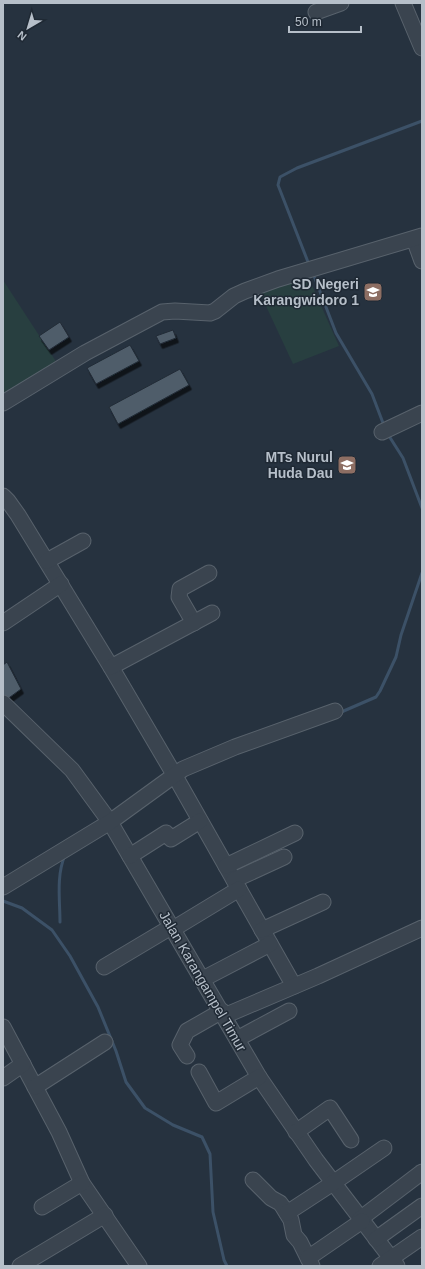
<svg xmlns="http://www.w3.org/2000/svg" width="425" height="1269" font-family="Helvetica,sans-serif">
  <style>
    .green { fill: #283f40 }
    .lines { fill: none; stroke-linecap: round; stroke-linejoin: round }
    .stream { stroke: #3c5167; stroke-width: 3 }
    .building { fill: #4f5d6a; stroke: #212b36; filter: url(#shadow) }
    .minor-casing { stroke: #58626c; stroke-width: 17 }
    .minor { stroke: #3a444f; stroke-width: 15 }
    .labels { text-anchor: middle; stroke-width: 3; stroke-linejoin: round; paint-order: stroke }
    .poi-label { font-size: 14px; font-weight: bold; fill: #b6bfc9; stroke: #1f2934; text-anchor: end }
    .street-label { font-size: 14px; fill: #b6bfc9; stroke: #1f2934 }
  </style>
  <defs>
    <filter id="shadow"><feDropShadow dx="2.5" dy="4.5" stdDeviation="0" flood-color="#0009"/></filter>
  </defs>
  <rect width="100%" height="100%" fill="#26323f"/>
  <g class="green">
    <path d="M307,274L339,346L293,364L259,291Z"/>
    <path d="M3,280L59,366L3,399Z"/>
  </g>
  <g class="lines">
    <g class="stream">
      <path d="M308,262L278,185L280,177L297,168L422,121"/>
      <path d="M314,276L336,333L372,394L383,423"/>
      <path d="M389,436L403,458L422,508"/>
      <path d="M339,713L376,697L380,691L396,657L401,635L422,573"/>
      <path d="M3,901L22,908L52,930L70,956L98,1007L116,1051L126,1082L145,1108L173,1125L202,1137L210,1154L213,1212L224,1260L227,1266"/>
      <path d="M60,922C60,901 56,876 65,855"/>
    </g>
  </g>
  <g class="building">
    <path d="M60,322L69,337L49,350L39,336Z"/>
    <path d="M173,330L176,338L160,344L156,336Z"/>
    <path d="M130,345L139,361L96,384L87,368Z"/>
    <path d="M180,369L189,385L118,424L109,407Z"/>
    <path d="M7,662L21,689L6,700L3,696V665Z"/>
  </g>
  <g class="lines">
    <g class="minor-casing">
      <g id="minor">
        <path d="M403,3L422,48"/>
        <path d="M316,12L341,3"/>
        <path d="M414,239L422,261"/>
        <path d="M3,403L85,353L162,312L175,311L210,313L215,311L234,296L245,291L278,279L422,236"/>
        <path d="M382,432L422,413"/>
        <path d="M3,496L8,501L18,515L111,667L175,776L294,986"/>
        <path d="M47,561L83,541"/>
        <path d="M3,623L61,584"/>
        <path d="M194,623L179,597L180,589L209,573"/>
        <path d="M111,667L212,613"/>
        <path d="M3,703L72,770L110,822L259,1077L316,1160L397,1266"/>
        <path d="M130,856L166,833L171,839L200,821"/>
        <path d="M226,866L295,833"/>
        <path d="M234,880L284,857"/>
        <path d="M3,887L110,822L183,769L235,747L335,711"/>
        <path d="M173,929L239,889"/>
        <path d="M262,930L323,902"/>
        <path d="M104,967L171,927"/>
        <path d="M203,979L270,944"/>
        <path d="M224,1016L318,976L422,928"/>
        <path d="M3,1027L59,1132L82,1183L139,1266"/>
        <path d="M237,1039L289,1011"/>
        <path d="M187,1056L180,1045L187,1031L222,1011"/>
        <path d="M199,1072L216,1103L259,1077"/>
        <path d="M3,1078L23,1064"/>
        <path d="M35,1087L105,1042"/>
        <path d="M296,1132L330,1108L351,1140"/>
        <path d="M253,1180L271,1198L280,1203L283,1207L291,1220L294,1235L300,1242L312,1266"/>
        <path d="M42,1207L82,1183"/>
        <path d="M287,1213L333,1183L384,1148"/>
        <path d="M360,1219L422,1172"/>
        <path d="M376,1239L422,1206"/>
        <path d="M308,1258L362,1221"/>
        <path d="M20,1266L105,1215"/>
        <path d="M380,1266L422,1237"/>
      </g>
    </g>
    <use href="#minor" class="minor"/>
  </g>
  <defs>
    <g id="school-square" transform="scale(1)"><rect x="-9" y="-9" width="18" height="18" rx="4" fill="#8d6e63" stroke="#1f2934"/><path d="M0-5L7-2L0 1L-7-2ZM-4 1L0 2.5L4 1V4Q0 6-4 4Z" fill="#fff"/></g>
  </defs>
  <g fill-rule="evenodd">
    <use href="#school-square" x="373" y="292"/>
    <use href="#school-square" x="347" y="465"/>
  </g>
  <g class="labels">
    <g class="poi-label">
      <text x="359" y="289">SD Negeri<tspan x="359" dy="16">Karangwidoro 1</tspan></text>
      <text x="333" y="462">MTs Nurul<tspan x="333" dy="16">Huda Dau</tspan></text>
    </g>
    <g class="street-label">
      <text transform="translate(203 981) rotate(60)" y="5">Jalan Karangampel Timur</text>
    </g>
  </g>
  <rect width="425" height="1269" fill="none" stroke="#b6bfc9" stroke-width="8"/>
  <g transform="translate(28 28) rotate(218)" stroke="#1f2934" stroke-width="3" paint-order="stroke">
  <path d="M0-3L7 15L0 10L-7 15Z" fill="#b6bfc9"/>
  <text y="-6" font-size="11" font-weight="bold" text-anchor="middle" fill="#b6bfc9">N</text>
  </g>
  <path d="M289 26v6h72v-6" fill="none" stroke="#b6bfc9" stroke-width="2"/>
  <text x="295" y="26" font-size="12" fill="#b6bfc9" stroke="#1f2934" stroke-width="3" paint-order="stroke">50 m</text>
</svg>
